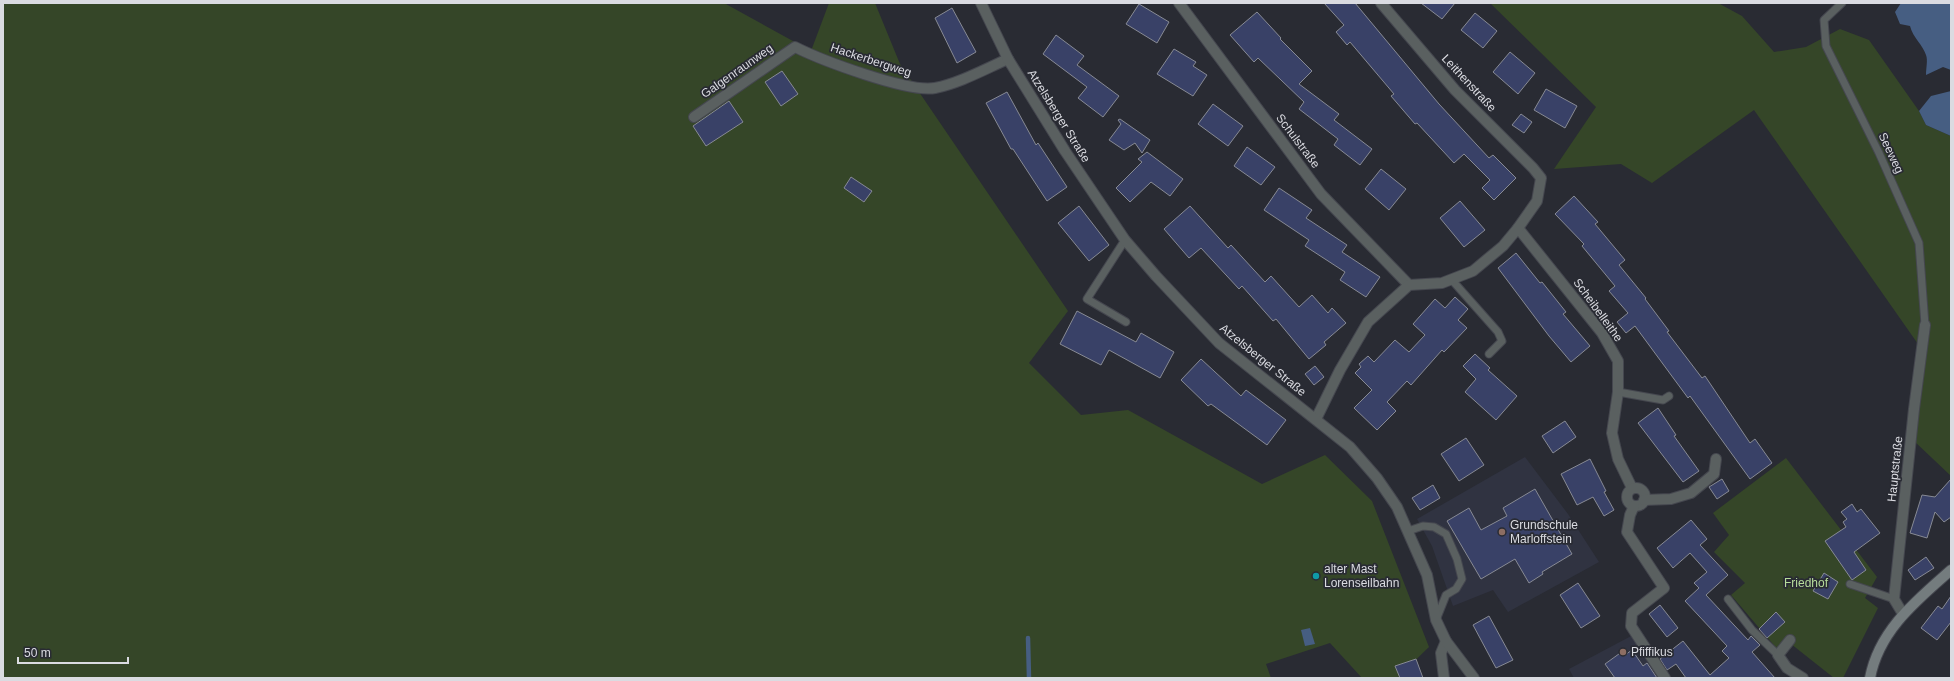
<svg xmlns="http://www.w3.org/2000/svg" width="1954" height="681" font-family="Helvetica,sans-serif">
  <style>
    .built { fill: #303341 }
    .green { fill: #354628 }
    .water { fill: #465e82 }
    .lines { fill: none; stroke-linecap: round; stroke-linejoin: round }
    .stream { stroke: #465e82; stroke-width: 4.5 }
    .building { fill: #394167; stroke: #878a94 }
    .service-casing { stroke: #45474f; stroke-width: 9 }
    .minor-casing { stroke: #45474f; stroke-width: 12 }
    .tertiary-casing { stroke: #45474f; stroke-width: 12 }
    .secondary-casing { stroke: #45474f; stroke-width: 12 }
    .service { stroke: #5a6060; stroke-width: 7 }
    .minor { stroke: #5a6060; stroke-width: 10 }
    .tertiary { stroke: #5a6060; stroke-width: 10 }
    .secondary { stroke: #747c7e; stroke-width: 10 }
    .education-dot { fill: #8d6e63; stroke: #292b33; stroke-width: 1.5 }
    .culture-dot { fill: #0f9aa8; stroke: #292b33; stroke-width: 1.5 }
    .labels { text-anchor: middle; stroke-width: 3.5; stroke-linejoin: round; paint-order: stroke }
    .street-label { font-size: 12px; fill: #dadbe1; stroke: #292b33 }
    .poi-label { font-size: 12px; fill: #dadbe1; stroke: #292b33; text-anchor: start }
    .park-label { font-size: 12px; fill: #b6dc9b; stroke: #292b33 }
  </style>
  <rect width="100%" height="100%" fill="#292b33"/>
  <g class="built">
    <path d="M1525,457L1568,514L1599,562L1508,612L1493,590L1453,606L1432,546L1417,519Z"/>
    <path d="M1633,635L1663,678H1574L1569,669Z"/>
  </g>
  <g class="green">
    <path d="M3,3H724L811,51L829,3H875L900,64L1068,311L1029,363L1081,415L1128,410L1262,484L1325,455L1372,501L1429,647L1397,678H1362L1330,643L1266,664L1271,678H3Z"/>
    <path d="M1490,3H1718L1742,16L1774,52L1806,47L1840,29L1869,40L1919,111L1926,125L1951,136V476L1914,441L1925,354L1754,110L1652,183L1621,164L1554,169L1596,107Z"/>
    <path d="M1786,458L1877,577L1865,598L1878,608L1843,678H1834L1786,640L1778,650L1731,595L1745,583L1714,552L1729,535L1713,513Z"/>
  </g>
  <g class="water">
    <path d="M1901,3H1951V70L1943,67L1926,75C1926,68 1928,60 1926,55C1923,45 1913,38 1910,26L1900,24L1895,12Z"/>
    <path d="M1951,91V136L1926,125L1919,111L1931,96Z"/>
    <path d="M1310,628L1315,644L1305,646L1301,630Z"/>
  </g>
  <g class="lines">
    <path class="stream" d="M1028,638L1029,678"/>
  </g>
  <g class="building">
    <path d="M1324,3H1355L1439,104L1489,158L1493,155L1516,178L1494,200L1482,188L1490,180L1464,154L1454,163L1417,123L1415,124L1391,96L1394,94L1350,42L1347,45L1336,32L1344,25Z"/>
    <path d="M1421,3H1455L1442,19Z"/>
    <path d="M1139,4L1169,22L1157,43L1126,24Z"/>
    <path d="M952,8L976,52L957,63L935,18Z"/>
    <path d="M1257,12L1281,38L1280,39L1312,71L1299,84L1339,114L1334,120L1372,149L1360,165L1334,145L1338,139L1299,109L1304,102L1258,58L1254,62L1230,35Z"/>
    <path d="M1475,13L1497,31L1483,48L1461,30Z"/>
    <path d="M1056,35L1084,56L1077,65L1119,96L1103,117L1078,98L1087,87L1043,54Z"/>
    <path d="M1174,49L1196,62L1193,66L1207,75L1193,96L1157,74Z"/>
    <path d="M1510,52L1535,73L1518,94L1493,72Z"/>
    <path d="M782,71L798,94L781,106L765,82Z"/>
    <path d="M1546,89L1577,106L1565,128L1534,110Z"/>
    <path d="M1007,92L1036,145L1038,143L1067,187L1047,201L1013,149H1011L986,103Z"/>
    <path d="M729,101L743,122L706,146L693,126Z"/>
    <path d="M1213,104L1243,126L1228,146L1198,124Z"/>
    <path d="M1521,114L1532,122L1524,133L1512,125Z"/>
    <path d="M1120,119L1150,140L1142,153L1135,143L1124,150L1109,140L1121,124L1118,120Z"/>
    <path d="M1247,147L1275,167L1261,185L1234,166Z"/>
    <path d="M1147,152L1183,179L1170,196L1151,182L1130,202L1116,188L1142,162L1138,159Z"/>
    <path d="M1381,169L1406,189L1389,210L1365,189Z"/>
    <path d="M851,177L872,191L864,202L844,188Z"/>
    <path d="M1279,188L1312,210L1306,218L1347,245L1342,252L1380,277L1366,297L1340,280L1345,272L1305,246L1309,240L1264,210Z"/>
    <path d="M1574,196L1598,222L1595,224L1625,260L1619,265L1646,298L1645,299L1669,331L1667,332L1702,378L1705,376L1750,443L1755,439L1772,463L1750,479L1690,396L1688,398L1635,326L1626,333L1617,322L1628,313L1609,291L1615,286L1582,246L1584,244L1555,214Z"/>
    <path d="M1460,201L1485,230L1464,247L1440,218Z"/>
    <path d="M1079,206L1109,245L1089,261L1058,223Z"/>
    <path d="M1190,206L1228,248L1231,245L1265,282L1271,276L1299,307L1312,295L1328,313L1332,308L1346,323L1324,342L1326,345L1309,359L1276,319L1273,321L1242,286L1239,289L1201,248L1189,258L1164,229Z"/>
    <path d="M1516,253L1540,283L1542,282L1566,312L1563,314L1590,346L1571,362L1549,336L1498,268Z"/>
    <path d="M1455,297L1468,309L1458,320L1467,328L1444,352L1442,350L1411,385L1407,381L1387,402L1396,411L1377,430L1354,408L1372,390L1355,373L1361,367L1359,364L1368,356L1374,362L1395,340L1409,352L1425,335L1413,324L1435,299L1445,308Z"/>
    <path d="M1077,311L1136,342L1141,333L1174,352L1160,378L1109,350L1101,365L1060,344Z"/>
    <path d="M1475,354L1490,368L1488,370L1517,396L1496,420L1465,392L1476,379L1463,366Z"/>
    <path d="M1201,359L1241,396L1246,390L1286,420L1267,445L1211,404L1208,406L1181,380Z"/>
    <path d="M1315,366L1324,377L1314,385L1305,374Z"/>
    <path d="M1658,408L1676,435L1674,436L1699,471L1683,482L1638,423Z"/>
    <path d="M1565,421L1576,437L1553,453L1542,436Z"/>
    <path d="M1466,438L1484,465L1459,481L1441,454Z"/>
    <path d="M1590,459L1606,491L1604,492L1614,510L1604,516L1593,497L1577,505L1561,474Z"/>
    <path d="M1722,479L1729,491L1717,499L1709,487Z"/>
    <path d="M1951,479V517L1944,522L1935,512L1927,538L1910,533L1922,495L1935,497Z"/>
    <path d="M1433,485L1440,498L1420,510L1412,498Z"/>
    <path d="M1535,489L1572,554L1542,572L1543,574L1529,583L1515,559L1481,579L1447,521L1469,508L1481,530L1507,516L1503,508Z"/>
    <path d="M1852,504L1857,512L1861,509L1880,533L1854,552L1866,570L1852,580L1825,541L1846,527L1843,522L1847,519L1841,512Z"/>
    <path d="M1691,520L1707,539L1700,545L1728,575L1706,595L1748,640L1751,636L1760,645L1752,652L1775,678H1686L1676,664L1667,670L1660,659L1683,641L1710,675L1729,658L1722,651L1727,646L1685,601L1699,588L1694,583L1707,572L1690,553L1673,568L1657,548Z"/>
    <path d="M1926,557L1934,568L1915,580L1908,570Z"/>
    <path d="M1824,573L1838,582L1828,599L1813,591Z"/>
    <path d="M1578,583L1600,616L1581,628L1560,595Z"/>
    <path d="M1951,596V622L1937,640L1921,628L1938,606L1942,609Z"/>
    <path d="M1660,605L1678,628L1667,637L1649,614Z"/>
    <path d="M1776,612L1785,622L1767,638L1759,629Z"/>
    <path d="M1489,616L1513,660L1496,668L1473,625Z"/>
    <path d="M1632,650L1643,666L1647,663L1657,678H1615L1605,664L1623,651L1625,655Z"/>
    <path d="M1416,659L1423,678H1400L1395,666Z"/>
  </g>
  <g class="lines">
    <g class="service-casing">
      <g id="service">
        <path d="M1842,3L1824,20L1826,46L1879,153L1919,243L1925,325"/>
        <path d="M1125,240L1087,299L1126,322"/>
        <path d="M1451,279L1498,332L1502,341L1489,354"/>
        <path d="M1618,392L1663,400L1669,396"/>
        <path d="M1408,531L1423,526L1434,527L1446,534L1457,559L1462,579L1456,589L1446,595L1436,620"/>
        <path d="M1850,584L1894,599"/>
        <path d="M1728,599L1752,630L1778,655"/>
      </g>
    </g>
    <g class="minor-casing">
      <g id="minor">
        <path d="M1179,3L1321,194L1409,285"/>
        <path d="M694,117L795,47C821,60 908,93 935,88C960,83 985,69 1008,59"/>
        <path d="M1518,228L1602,333L1618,361V392L1612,433L1618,459L1632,488"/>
        <path d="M1316,419L1340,370L1368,322L1409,285L1442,283L1473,271L1503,246L1518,228L1537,201L1541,178L1533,168L1455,90L1381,3"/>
        <circle cx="1636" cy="497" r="9"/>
        <path d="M1644,500L1671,499L1691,493L1714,474L1716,459"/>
        <path d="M1634,506L1630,515L1627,532L1664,588L1632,613L1631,626L1665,678"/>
        <path d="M1903,614L1894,599L1914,409L1925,325"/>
        <path d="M1790,640L1778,655L1787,668L1803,678"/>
        <path d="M1444,678L1441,653L1446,641"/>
      </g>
    </g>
    <g class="tertiary-casing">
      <path id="tertiary" d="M981,3L1008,59L1065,151L1125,240L1156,276L1219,343L1350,447L1377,478L1397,507L1427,575L1436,620L1446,641L1474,678"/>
    </g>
    <g class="secondary-casing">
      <path id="secondary" d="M1870,678C1879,630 1917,600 1951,570"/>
    </g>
    <use href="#service" class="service"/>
    <use href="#minor" class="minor"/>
    <use href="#tertiary" class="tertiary"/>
    <use href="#secondary" class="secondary"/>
  </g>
  <g class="education-dot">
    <circle cx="1502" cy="532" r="4"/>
    <circle cx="1623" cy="652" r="4"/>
  </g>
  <circle class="culture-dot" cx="1316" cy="576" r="4"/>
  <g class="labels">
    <g class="street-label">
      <text transform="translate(871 60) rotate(18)" y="4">Hackerbergweg</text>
      <text transform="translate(737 71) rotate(-35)" y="4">Galgenraunweg</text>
      <text transform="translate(1469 83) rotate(47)" y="4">Leithenstraße</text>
      <text transform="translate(1059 116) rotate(58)" y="4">Atzelsberger Straße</text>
      <text transform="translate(1298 141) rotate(53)" y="4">Schulstraße</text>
      <text transform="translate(1891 153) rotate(65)" y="4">Seeweg</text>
      <text transform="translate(1598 310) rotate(54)" y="4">Scheibelleithe</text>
      <text transform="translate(1263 360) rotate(39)" y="4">Atzelsberger Straße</text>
      <text transform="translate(1895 469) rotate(-84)" y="4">Hauptstraße</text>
    </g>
    <g class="poi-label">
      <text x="1510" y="529">Grundschule<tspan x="1510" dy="14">Marloffstein</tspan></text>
      <text x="1324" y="573">alter Mast<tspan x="1324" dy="14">Lorenseilbahn</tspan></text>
      <text x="1631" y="656">Pfiffikus</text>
    </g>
    <g class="park-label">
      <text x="1806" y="587">Friedhof</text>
    </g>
  </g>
  <rect width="1954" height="681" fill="none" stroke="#dadbe1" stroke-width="8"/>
  <path d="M18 657v6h110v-6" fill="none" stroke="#dadbe1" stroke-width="2"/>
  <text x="24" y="657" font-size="12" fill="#dadbe1" stroke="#292b33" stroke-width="3" paint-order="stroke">50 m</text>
</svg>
